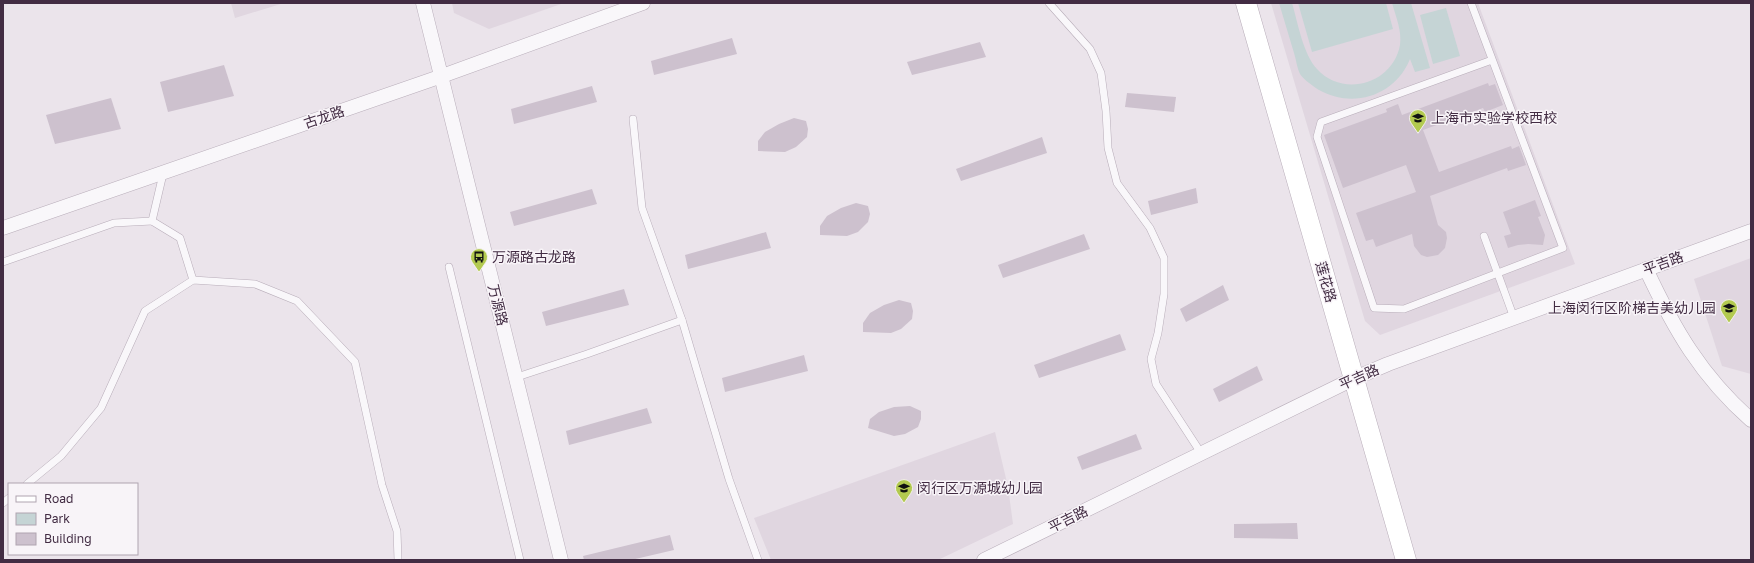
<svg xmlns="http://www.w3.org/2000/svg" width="1754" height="563" font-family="'Golos Text','Noto Sans SC',sans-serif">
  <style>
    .built { fill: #e0d6e0 }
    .green { fill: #c5d4d5 }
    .building { fill: #cdc1ce }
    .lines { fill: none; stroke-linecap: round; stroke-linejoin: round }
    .lane-casing { stroke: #b8adb9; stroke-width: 8 }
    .street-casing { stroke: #b8adb9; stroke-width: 15 }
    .secondary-casing { stroke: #b8adb9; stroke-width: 21 }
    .lane { stroke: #f9f7fa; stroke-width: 7 }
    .street { stroke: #f9f7fa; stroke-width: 14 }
    .secondary { stroke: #fff; stroke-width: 20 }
    .labels { text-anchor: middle; stroke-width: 3; stroke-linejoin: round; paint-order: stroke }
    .street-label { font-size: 14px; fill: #422c43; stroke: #f8f4f8 }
    .poi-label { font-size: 14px; fill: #422c43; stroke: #f8f4f8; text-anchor: start }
  </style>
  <rect width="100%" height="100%" fill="#ebe4eb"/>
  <g class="built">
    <path d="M231,3H284L235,18Z"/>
    <path d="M452,3H564L489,29L454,13Z"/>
    <path d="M1271,3H1478L1575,264L1380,335L1365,321Z"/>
    <path d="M1751,258V374L1722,366L1694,279Z"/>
    <path d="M995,432L1008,487L1013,524L938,560H771L754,518Z"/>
  </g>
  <g class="green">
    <path d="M1279,3H1292C1298,23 1303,54 1317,69C1343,98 1393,84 1400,45C1402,31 1396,17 1392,3H1411L1430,68L1415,72L1410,59C1395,96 1353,109 1319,90C1313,86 1304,80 1300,74C1297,68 1296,59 1294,53C1289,36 1284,20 1279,3Z"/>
    <path d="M1298,3H1386L1393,29L1312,52Z"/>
    <path d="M1446,8L1460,56L1433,64L1420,15Z"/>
  </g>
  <g class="building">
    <path d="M732,38L737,54L654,75L651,61Z"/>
    <path d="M980,42L986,57L912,75L907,62Z"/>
    <path d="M224,65L234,96L168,112L160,82Z"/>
    <path d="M1488,83L1489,86L1495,84L1503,105L1485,112L1483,108L1423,130L1439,172L1511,146L1512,149L1519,146L1526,165L1508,171L1507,168L1430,196L1438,225L1446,232L1447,238L1445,248L1438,255L1427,257L1421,255L1414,246L1412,234L1376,247L1373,239L1366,241L1356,213L1416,192L1406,165L1343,188L1324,135L1387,112L1386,109L1398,104L1402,115Z"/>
    <path d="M592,86L597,102L514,124L511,109Z"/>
    <path d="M1127,93L1176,97L1174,112L1125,107Z"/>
    <path d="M111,98L121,129L55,144L46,115Z"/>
    <path d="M794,118L806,121L808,129L807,137L796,147L785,152L758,151V141L765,132L779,124Z"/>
    <path d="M1042,137L1047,153L961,181L956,169Z"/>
    <path d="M1196,188L1198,203L1151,215L1148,201Z"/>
    <path d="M592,189L597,204L514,226L510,212Z"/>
    <path d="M1535,200L1541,216L1538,217L1545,235L1543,245L1528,244L1518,245L1508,248L1504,236L1511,234L1503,212Z"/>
    <path d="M856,203L868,206L870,214L868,222L858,232L847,236L820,235V226L827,216L841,208Z"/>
    <path d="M766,232L771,248L688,269L685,255Z"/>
    <path d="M1084,234L1090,249L1003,278L998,265Z"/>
    <path d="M1223,285L1229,300L1186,322L1180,309Z"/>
    <path d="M624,289L629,305L546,326L542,312Z"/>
    <path d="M899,300L911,303L913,311L912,319L901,329L891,333L863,332V323L870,313L884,305Z"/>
    <path d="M1120,334L1126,350L1039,378L1034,365Z"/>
    <path d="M804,355L808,371L725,392L722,378Z"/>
    <path d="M1257,366L1263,380L1219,402L1213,389Z"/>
    <path d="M910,406L921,411V419L918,427L905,434L894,436L868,428L870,419L879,412L894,407Z"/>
    <path d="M647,408L652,423L569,445L566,431Z"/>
    <path d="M1136,434L1142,449L1082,470L1077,457Z"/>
    <path d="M1297,523L1298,539L1234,538V524Z"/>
    <path d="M670,535L674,550L631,560H584L583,556Z"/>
  </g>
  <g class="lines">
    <g class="lane-casing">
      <g id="lane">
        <path d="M1049,3L1090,49L1101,73L1106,111L1108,148L1117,183L1150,228L1164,258V294L1158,333L1151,359L1156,384L1201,453"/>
        <path d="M1471,3L1563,248L1404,309L1374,308L1317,137L1321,122L1492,60"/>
        <path d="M633,119L642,208L682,320L729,479L758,560"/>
        <path d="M163,174L152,221L180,238L193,280"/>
        <path d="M1484,236L1514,318"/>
        <path d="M3,262L114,223L152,221"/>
        <path d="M449,267L520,560"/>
        <path d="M517,377L587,354L682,320"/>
        <path d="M27,484L61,456L101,408L145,311L193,280L255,284L297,301L355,362L382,485L397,531L398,560"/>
        <path d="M3,503L9,498"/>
      </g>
    </g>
    <g class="street-casing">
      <g id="street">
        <path d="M423,3L561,560"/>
        <path d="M3,228L442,76L643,3"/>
        <path d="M1646,269C1674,329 1701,376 1751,420"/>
        <path d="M984,560L1353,379L1388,364L1751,231"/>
      </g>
    </g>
    <g class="secondary-casing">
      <path id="secondary" d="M1246,3L1406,560"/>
    </g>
    <use href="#lane" class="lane"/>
    <use href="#street" class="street"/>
    <use href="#secondary" class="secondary"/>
  </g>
  <defs>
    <g id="school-pin" transform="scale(0.9)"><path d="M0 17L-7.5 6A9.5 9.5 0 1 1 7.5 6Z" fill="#b3ca50" stroke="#f8f4f8"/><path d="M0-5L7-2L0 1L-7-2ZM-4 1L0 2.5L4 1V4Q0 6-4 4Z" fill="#111"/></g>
    <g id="bus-pin" transform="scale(0.9)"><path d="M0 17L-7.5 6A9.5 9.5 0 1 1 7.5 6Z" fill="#b3ca50" stroke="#f8f4f8"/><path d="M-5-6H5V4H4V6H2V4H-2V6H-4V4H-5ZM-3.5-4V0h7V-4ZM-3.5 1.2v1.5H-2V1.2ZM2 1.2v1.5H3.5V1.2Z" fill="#111"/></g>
  </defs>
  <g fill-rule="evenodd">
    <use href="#school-pin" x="1418" y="118"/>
    <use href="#bus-pin" x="479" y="257"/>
    <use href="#school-pin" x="1729" y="308"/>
    <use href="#school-pin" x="904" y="488"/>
  </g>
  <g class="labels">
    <g class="street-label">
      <text transform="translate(324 117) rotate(-19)" y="5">古龙路</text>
      <text transform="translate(1663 263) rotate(-20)" y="5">平吉路</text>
      <text transform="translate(1326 282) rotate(74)" y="5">莲花路</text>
      <text transform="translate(498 305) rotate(76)" y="5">万源路</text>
      <text transform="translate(1359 377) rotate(-24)" y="5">平吉路</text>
      <text transform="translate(1068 519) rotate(-26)" y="5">平吉路</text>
    </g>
    <g class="poi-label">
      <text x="1431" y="123">上海市实验学校西校</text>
      <text x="492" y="262">万源路古龙路</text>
      <text x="1716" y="313" text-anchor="end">上海闵行区阶梯吉美幼儿园</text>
      <text x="917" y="493">闵行区万源城幼儿园</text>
    </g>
  </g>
  <rect width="1754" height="563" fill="none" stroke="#422c43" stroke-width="8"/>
  <rect x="8" y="483" width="130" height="72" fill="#f8f4f8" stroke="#afa4b0"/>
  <rect x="16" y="496" width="20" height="6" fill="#ffffff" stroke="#afa4b0"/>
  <text x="44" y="503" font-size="12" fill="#422c43">Road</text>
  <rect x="16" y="513" width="20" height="12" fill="#c5d4d5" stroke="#afa4b0"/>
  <text x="44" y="523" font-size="12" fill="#422c43">Park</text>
  <rect x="16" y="533" width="20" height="12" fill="#cdc1ce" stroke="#afa4b0"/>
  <text x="44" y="543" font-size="12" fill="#422c43">Building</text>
</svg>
